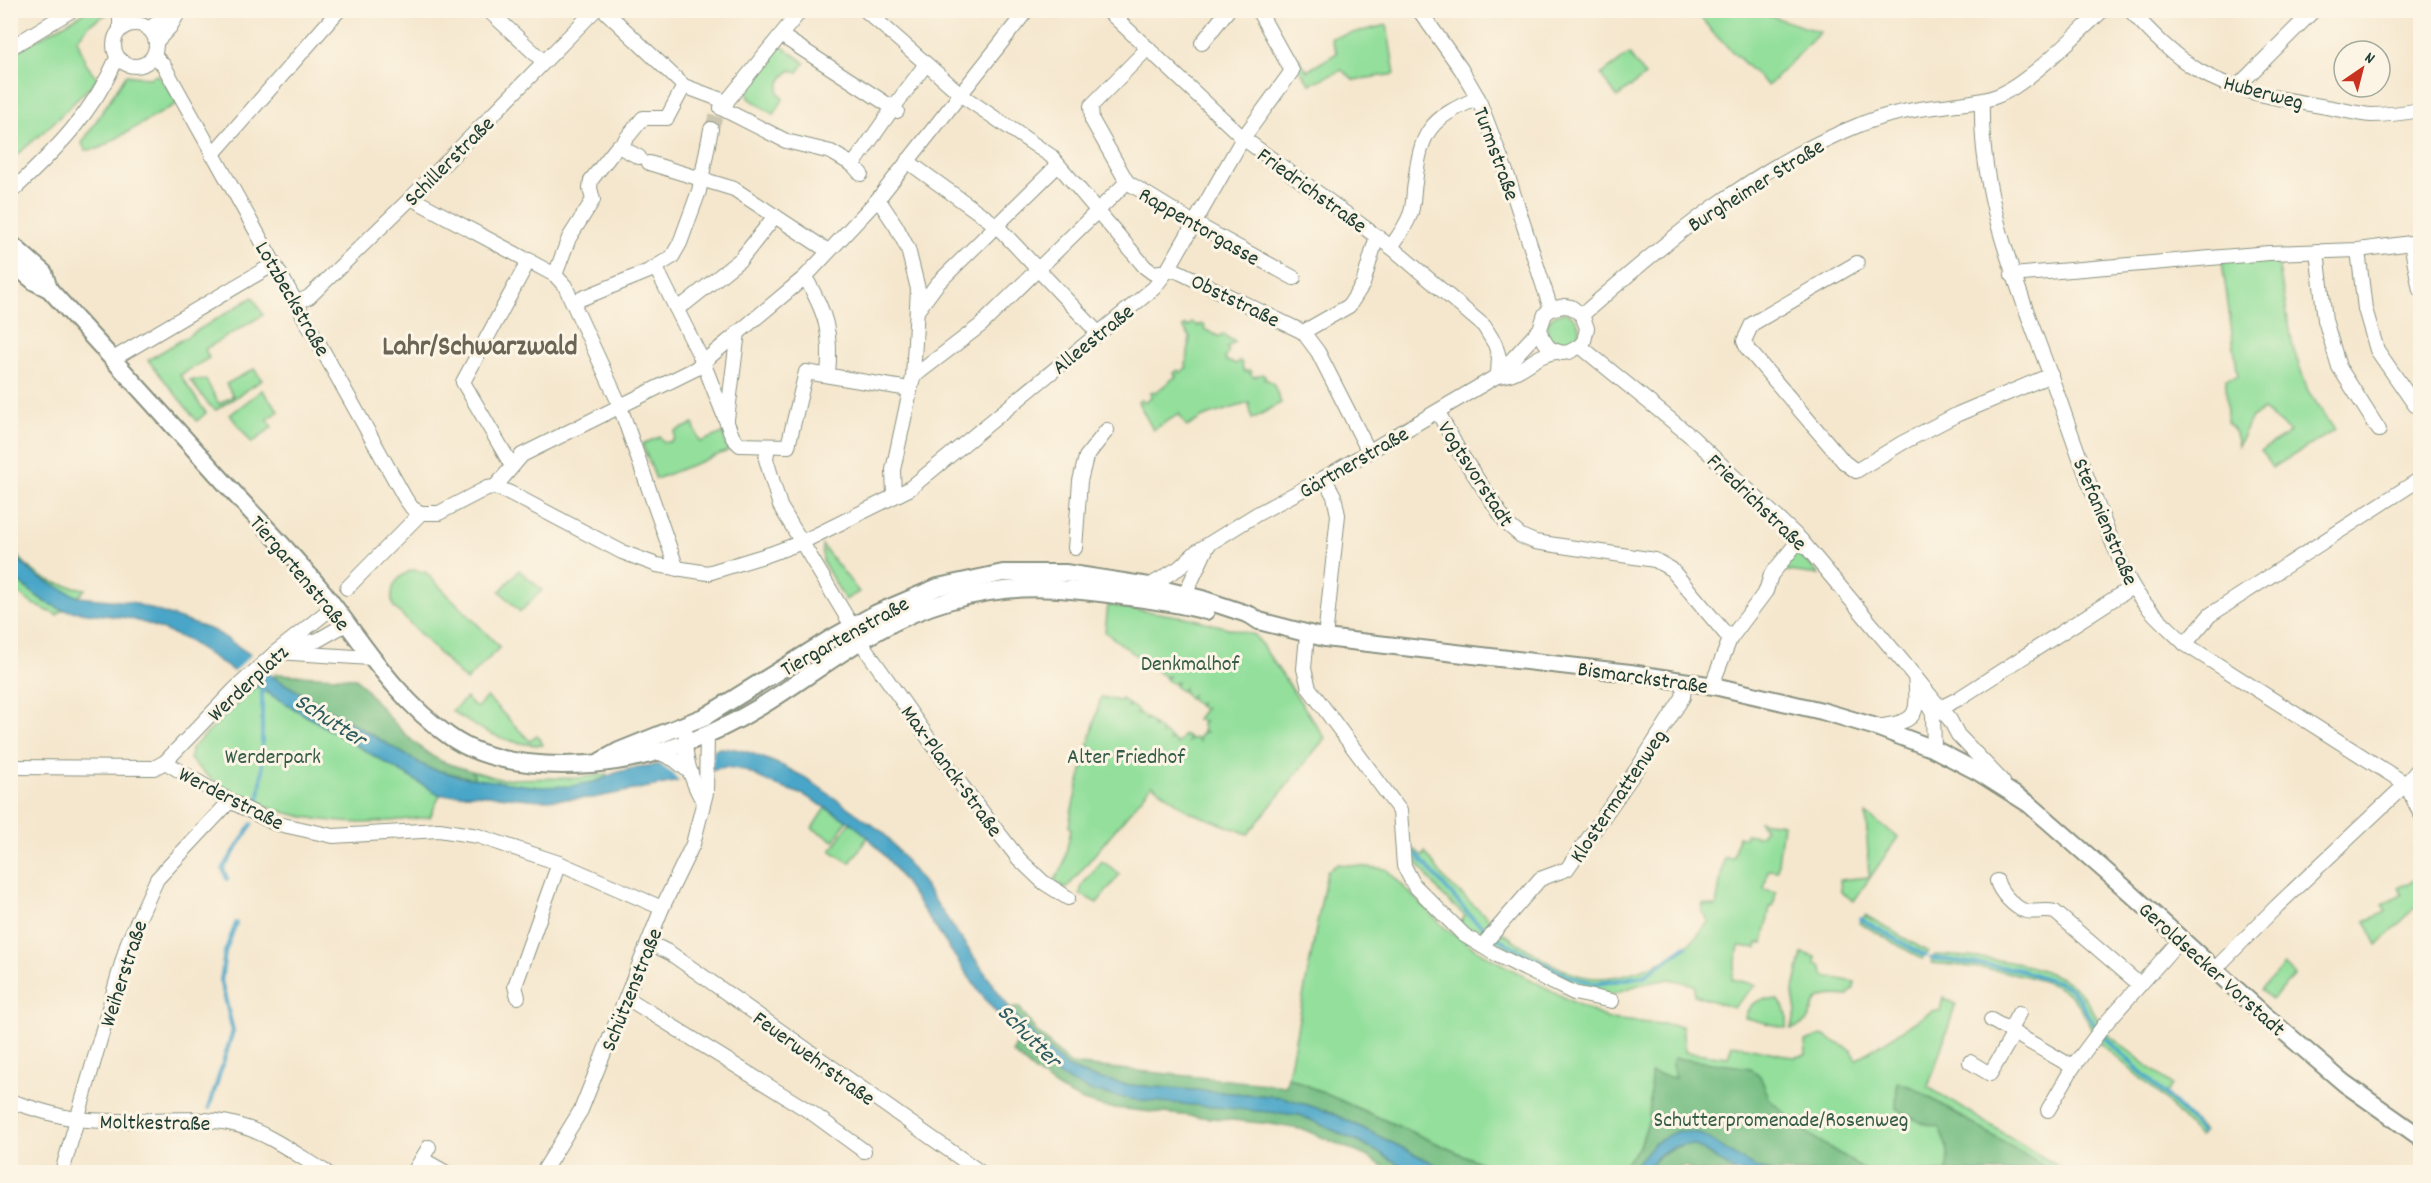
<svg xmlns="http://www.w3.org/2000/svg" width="2431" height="1183" font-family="Dekko,sans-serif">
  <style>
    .green { fill: #93df9b; stroke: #598e68; stroke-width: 1.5 }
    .forest { fill: #76be83; stroke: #4a7e5c; stroke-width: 1.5 }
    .water { fill: #49a6c8; stroke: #34727e; stroke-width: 1.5 }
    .pier { fill: #f5e7ce }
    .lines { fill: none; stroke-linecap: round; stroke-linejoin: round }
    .stream { stroke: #49a6c8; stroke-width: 4 }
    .minor-tunnel { stroke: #cac5af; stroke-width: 14; stroke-dasharray: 14 7; stroke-linecap: butt }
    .minor-casing { stroke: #8a9281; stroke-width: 16 }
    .major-casing { stroke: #8a9281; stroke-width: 20 }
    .minor { stroke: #fff; stroke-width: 14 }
    .major { stroke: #fff; stroke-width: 16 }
    .labels { text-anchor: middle; stroke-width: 6; stroke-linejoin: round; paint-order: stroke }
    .street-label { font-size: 22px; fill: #1f3d34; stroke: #fcf5e5 }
    .park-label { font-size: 22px; fill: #365d49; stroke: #fcf5e5 }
    .water-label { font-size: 24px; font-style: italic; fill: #2c5c60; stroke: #fcf5e5 }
    .district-label { font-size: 28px; font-weight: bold; fill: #6b6558; stroke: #fcf5e5 }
  </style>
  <rect width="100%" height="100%" fill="#fcf5e5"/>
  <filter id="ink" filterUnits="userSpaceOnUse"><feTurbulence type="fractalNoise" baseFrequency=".0167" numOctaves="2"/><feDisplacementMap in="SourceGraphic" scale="12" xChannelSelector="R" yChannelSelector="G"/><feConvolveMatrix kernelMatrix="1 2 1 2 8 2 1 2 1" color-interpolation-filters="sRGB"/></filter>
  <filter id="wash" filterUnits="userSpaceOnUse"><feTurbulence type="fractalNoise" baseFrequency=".008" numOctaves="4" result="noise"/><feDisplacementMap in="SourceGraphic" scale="24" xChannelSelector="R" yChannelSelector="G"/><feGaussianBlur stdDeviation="1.35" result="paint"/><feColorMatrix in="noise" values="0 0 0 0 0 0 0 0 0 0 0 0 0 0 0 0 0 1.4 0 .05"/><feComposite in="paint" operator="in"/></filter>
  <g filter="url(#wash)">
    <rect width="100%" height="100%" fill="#f5e7ce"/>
    <g class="green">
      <path d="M1704,10L1755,11L1820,32L1768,86L1713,33L1699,15Z"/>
      <path d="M87,11H112L90,24L77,39L86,64L98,79L50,126L11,160L10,55Z"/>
      <path d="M1387,25L1395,74L1354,80L1342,70L1310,84L1294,62L1299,58L1307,71L1337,53L1331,38Z"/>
      <path d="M780,45L805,63L797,73L792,70C783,74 779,83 778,92L783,99L774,115L749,98L747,88Z"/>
      <path d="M1629,54L1645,76L1617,97L1601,75Z"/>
      <path d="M126,75L149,78L157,75L165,83L178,103L98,149L85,150L82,143Z"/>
      <path d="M2277,257L2293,348L2308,391L2335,430L2272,468L2261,451L2290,432L2263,410L2252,417L2238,446L2234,429L2227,422L2226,379L2238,376L2222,261Z"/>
      <path d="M253,297L263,315L205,349L209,358L180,375L206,413L197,421L148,360Z"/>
      <circle cx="1563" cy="329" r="16"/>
      <path d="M1192,323L1199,326L1201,324L1205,326L1204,329L1220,337L1222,334L1235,342L1227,348L1229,352L1225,358L1226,361L1236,364L1239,361L1242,363L1243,370L1247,372L1249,370L1252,372L1250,374L1254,377L1262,374L1265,376L1264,378L1273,383L1281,403L1252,419L1249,403L1203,417L1187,427L1179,414L1153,430L1138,402L1141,400L1144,402L1152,396L1150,393L1153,391L1155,393L1176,376L1174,373L1178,370L1180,373L1187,367L1185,364L1187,362L1190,337L1183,327L1186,325L1188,327Z"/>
      <path d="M254,369L262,380L216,410L208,404L190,380H206L219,404L233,396L226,384Z"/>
      <path d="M262,390L279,411L267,420L272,427L252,443L230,415Z"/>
      <path d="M693,424L700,442L723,433L728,451L656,479L642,444L660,437L664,442H669L674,439L675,431Z"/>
      <path d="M822,545L859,592L845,600L823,562Z"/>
      <path d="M10,548C40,579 43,582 85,589L78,597C65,589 51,586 39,578C29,571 20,560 11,552Z"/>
      <path d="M1797,550L1819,575L1780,570Z"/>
      <path d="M413,570L425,572L500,647L466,681L393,606C389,588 395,577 413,570Z"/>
      <path d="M519,570L542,590L520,612L500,591Z"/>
      <path d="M14,579L45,602L63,610L57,615L33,604L12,589L11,593L10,582L13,583Z"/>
      <path d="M1108,605L1190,618L1255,635L1325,738L1248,834L1190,812L1152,785L1066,889L1054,881L1063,867L1071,829L1069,826L1072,809L1101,697L1120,701L1122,699L1128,704V707L1130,705L1138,711L1136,714L1139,713L1146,718L1145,721L1147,719L1154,725L1153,728L1155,726L1162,732L1161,735L1164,733L1170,738V741L1172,739L1177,744L1184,735L1189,738L1188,742L1191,739L1197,738L1199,741V737L1203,732H1206L1203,730L1202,724L1205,721L1202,722L1197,719L1206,707L1203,709L1199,706L1201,702L1198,705L1191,699L1192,695L1189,698L1183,692L1184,688L1181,691L1175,686L1177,682L1173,684L1166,679L1169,676L1165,677L1158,672L1159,668L1156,670L1150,665L1151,662L1148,664L1105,632Z"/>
      <path d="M256,686L440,795L430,817C402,819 371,825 343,822C290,818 227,801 190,759L191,749Z"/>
      <path d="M487,697L530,741L537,735L543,745C510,746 478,730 452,711L466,698L476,708Z"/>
      <path d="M472,771L500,779L579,778L607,774L606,777C569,796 515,785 475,779Z"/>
      <path d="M825,808L847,820L834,841L812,828Z"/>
      <path d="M1866,814L1898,837L1854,901L1841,892L1840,880L1869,877Z"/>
      <path d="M1759,821L1783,824L1777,871L1768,870L1764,889L1776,892L1773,907H1770L1763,944L1758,943L1757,948L1739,946L1732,979L1756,985L1733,1008L1694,995L1695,985L1670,979L1641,984L1612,994L1586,992L1490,944L1501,932C1525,947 1551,967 1578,975C1612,986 1669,963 1694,939C1699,934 1703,927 1709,922L1702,912L1703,904L1716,907L1724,858H1733L1738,836L1745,838L1746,834L1757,836L1762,834L1765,828Z"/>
      <path d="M850,822L868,837L850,863L831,851Z"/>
      <path d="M1415,850L1423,856L1425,852L1446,881L1494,923L1484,935L1478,937L1459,924L1465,916L1443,896L1410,854Z"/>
      <path d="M1102,861L1120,874L1097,903L1080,894L1082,885Z"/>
      <path d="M1338,864L1386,869L1445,928L1485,955L1573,1002L1608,1019L1682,1026L1685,1052L1728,1057L1732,1044L1794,1057L1806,1055L1805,1041L1822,1035L1851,1050L1856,1060L1932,1011H1940L1943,997L1956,1004L1928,1087L2067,1172H1770L1647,1125L1640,1146L1618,1172H1501L1288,1077L1327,871Z"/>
      <path d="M2420,870V903L2377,945L2365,921L2386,912L2382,905L2402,895L2398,888L2419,878L2417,872Z"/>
      <path d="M1865,915L1928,952L1922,959L1860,923Z"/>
      <path d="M1802,953L1816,957L1815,964L1821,965L1824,976L1855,982L1854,988L1848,996C1794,990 1828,1021 1791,1029L1796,1012L1793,994Z"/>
      <path d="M1935,955C1976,957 2039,960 2073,986C2085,995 2092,1010 2100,1023L2093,1032C2087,1019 2081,1006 2071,996C2043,971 1968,967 1931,963Z"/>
      <path d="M2284,965L2295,975L2271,1000L2261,990Z"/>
      <path d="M1765,999L1778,1000C1786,1008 1789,1016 1786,1028L1745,1018C1748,1006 1753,1002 1765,999Z"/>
      <path d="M2106,1033L2172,1085L2166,1094L2204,1131L2199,1137L2160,1095L2098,1041Z"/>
    </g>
    <g class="forest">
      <path d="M276,674L356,678C379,704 409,746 441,761C450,765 462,768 472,771L475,779L428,768L273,677Z"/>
      <path d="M1019,1007L1035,1030L1070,1064L1286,1086L1288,1077L1501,1172H1451L1332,1113L1283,1097L1129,1085L1091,1077L1067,1067L1039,1042L1010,1009Z"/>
      <path d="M1019,1040L1054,1072L1070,1082L1108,1095L1300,1115L1365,1145L1413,1172H1394L1364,1155L1305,1130L1271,1124L1104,1107L1083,1101L1059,1089L1035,1072L1012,1052Z"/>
      <path d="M1674,1058L1751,1068L1760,1076L1770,1100L1811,1136L1869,1172H1770C1745,1166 1720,1147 1698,1133L1654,1143L1629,1172H1618L1640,1146L1649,1119L1651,1073L1675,1078L1672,1065Z"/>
      <path d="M1897,1082L1914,1088L2053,1172H1946C1953,1158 1945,1141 1939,1127L1919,1122L1896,1108Z"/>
      <path d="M1684,1145H1695L1736,1172H1695L1685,1166L1673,1169L1670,1172H1645C1657,1158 1665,1149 1684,1145Z"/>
    </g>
    <g class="water">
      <path d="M10,552L38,577L78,597L131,602L215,631L251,655L273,677L428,768L462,777L540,787L572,786L598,781L615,773L637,767L664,764L720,748L735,749L751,753L783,766L806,778L884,833L917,875L1010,1009L1039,1042L1067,1067L1091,1077L1129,1085L1282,1097L1332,1113L1451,1172H1413L1365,1145L1300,1115L1129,1099L1091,1091L1070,1082L1054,1072L1019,1040L980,993L891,863L868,837L850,822L804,795L777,786L744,770L726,767L714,769L674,782L593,798L541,800L475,794L440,795L256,686L187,640L151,625L128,618L63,610L45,602L11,576Z"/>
      <path d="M1677,1131C1684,1132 1694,1131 1700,1134C1724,1146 1744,1166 1770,1172H1736L1695,1145H1684L1672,1147L1659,1155L1645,1172H1629L1654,1143Z"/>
    </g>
    <g class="pier">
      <path d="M253,653L270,670L252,687L231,674Z"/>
      <path d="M714,747L711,771L678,781L672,773L656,762Z"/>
    </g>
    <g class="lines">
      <g class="stream">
        <path d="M258,805L262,773V686"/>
        <path d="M1416,854L1474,920L1490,932"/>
        <path d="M227,879L223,869L252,824"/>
        <path d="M1861,919L1925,956"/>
        <path d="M1495,937L1567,976L1596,984L1644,976L1686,946"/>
        <path d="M1931,958L2017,969L2060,983L2071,989L2080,1000L2096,1028"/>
        <path d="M2101,1034L2181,1110L2201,1132"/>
        <path d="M209,1108L233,1031L221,981L225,952L236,923"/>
      </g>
    </g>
  </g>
  <g filter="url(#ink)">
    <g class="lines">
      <path class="minor-tunnel" d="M711,129L717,114"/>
      <g class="minor-casing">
        <g id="minor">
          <path d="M120,10V29"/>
          <path d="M488,10L543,61"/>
          <path d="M604,10L684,86L727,102"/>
          <path d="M865,10L964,97L1051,156L1145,267L1153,273L1175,270L1303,332L1318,352L1369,452"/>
          <path d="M1107,10L1243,138L1391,247L1484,326L1495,344L1499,357L1498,374"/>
          <path d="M1419,10L1461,69L1478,98L1508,177L1551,309"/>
          <path d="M2130,10C2151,33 2172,55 2199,71C2236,93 2283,99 2326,107C2340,109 2356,114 2371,115C2388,115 2404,113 2420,110"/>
          <circle cx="135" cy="45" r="21"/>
          <path d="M149,29L163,18L179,10"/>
          <path d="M782,36L893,108L926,64"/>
          <path d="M156,42L170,27L180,10"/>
          <path d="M1202,43L1228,10"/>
          <path d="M10,48L72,10"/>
          <path d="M1148,48L1091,106L1092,120L1127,182L1194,223L1294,278"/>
          <path d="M154,55L164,66L405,498L412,508L421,513"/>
          <path d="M2237,87L2314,10"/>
          <path d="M1982,101C1979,210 2028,309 2063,410C2079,456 2095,502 2114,546C2120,559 2125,575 2133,587C2146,609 2167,626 2185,644L2406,784L2420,813"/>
          <path d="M723,106L801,10"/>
          <path d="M721,108L786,141L831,152L853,165"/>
          <path d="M625,140L643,118H667L684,86"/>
          <path d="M212,155L339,10"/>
          <path d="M907,161L996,225L1099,334"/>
          <path d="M649,163L734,189L828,251"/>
          <path d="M861,174L853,165L893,108L897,111"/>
          <path d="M10,193C54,152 93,113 117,58"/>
          <path d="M411,198L555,275L565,286L618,401L677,569"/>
          <path d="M878,199L896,226L908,249L918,289L913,377L893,470L894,496"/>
          <path d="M1391,247C1398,237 1406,226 1410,215C1414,206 1413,193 1415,183C1421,131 1429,119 1478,98"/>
          <path d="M2358,250L2365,309L2377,350L2415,405"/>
          <path d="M2317,251L2325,320L2339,367L2379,430"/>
          <path d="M1857,263L1752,324L1744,341L1747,348L1844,462L1856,471L1902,443L1958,414L2051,375"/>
          <path d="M656,268L703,362L733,438L740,445L788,446L806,372L909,389"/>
          <path d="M555,275L569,238L593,200L590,188L591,180L618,146L639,157"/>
          <path d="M2012,275L2269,253L2358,250L2411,243L2420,290"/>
          <path d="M805,277C826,313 832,333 828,375"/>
          <path d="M573,302L649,271L672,257L680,243L699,191L711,129"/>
          <path d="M295,303L309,297L411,198L595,10"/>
          <path d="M676,308L686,303L741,259L775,216"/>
          <path d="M917,311L937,284L1057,166"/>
          <path d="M1582,315C1666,241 1753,167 1859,125C1885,114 1914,109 1943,106C1961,103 1980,103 1997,96C2027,85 2076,34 2103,10"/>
          <path d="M1303,332L1349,306L1363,284L1377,236"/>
          <path d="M1580,346L1693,438L1800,539L1903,662L1950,720L1958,735L2003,782"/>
          <path d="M113,359L274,264"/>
          <path d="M1497,376C1524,375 1532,355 1556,352"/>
          <path d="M913,377L981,325L1127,182"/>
          <path d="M1438,412L1460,453L1507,524L1521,536L1535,542L1655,560L1671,569L1730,639"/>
          <path d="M727,419L738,332"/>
          <path d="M768,446L766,459L780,506L867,651L962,786L1019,859L1043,882L1068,898"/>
          <path d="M512,466L463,382L529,260"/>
          <path d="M1324,478L1334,496L1338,515L1325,638"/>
          <path d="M495,487L522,455L695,369L805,277L878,199L1027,10"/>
          <path d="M1075,548L1080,481L1086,457L1107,430"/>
          <path d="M1149,586L1179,568L1196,552L1257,514L1324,478L1497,376L1540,329L1545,314L1551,309L1564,306L1571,307L1582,315L1587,328L1584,341L1580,346L1569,352L1562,353L1549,348L1541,336L1540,329"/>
          <path d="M347,588L421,513H439L487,488L495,487L510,493L622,552L657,565L708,573L770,554L800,543L909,489L1154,288L1167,271L1243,138L1292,71L1258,10"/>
          <path d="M1181,603L1208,545"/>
          <path d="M1307,635L1304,669L1309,688L1400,811L1404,866L1414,885L1464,935L1495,954L1574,993L1612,1001"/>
          <path d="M2185,644L2210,615L2420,479"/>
          <path d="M289,648L318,640L346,624"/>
          <path d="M276,652L371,658"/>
          <path d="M1714,686L1715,677L1730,639L1766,591L1771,575L1800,539"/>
          <path d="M1926,700L1933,714L1934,749"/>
          <path d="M1940,708L1958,699L2132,587"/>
          <path d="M1876,727C1917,721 1919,718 1915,676"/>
          <path d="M686,734C683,755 692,783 703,801"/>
          <path d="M658,752L675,760L691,773"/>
          <path d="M165,762L230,801L274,823L333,836L439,830L478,836L559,863L662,908"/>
          <path d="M10,767L154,768L165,762L234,690L276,652L333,607"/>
          <path d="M1997,881C1999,891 2015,909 2026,911C2036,913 2045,909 2055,912L2140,985"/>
          <path d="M650,943L670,953L980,1172"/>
          <path d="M1482,946L1540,879L1567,869L1639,766L1683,697L1685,681"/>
          <path d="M2214,970L2277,906L2406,784L2420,767"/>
          <path d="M518,997L515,986L559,863"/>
          <path d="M627,998L812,1113L864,1151"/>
          <path d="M1991,1020L2014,1033"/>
          <path d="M2009,1031L2019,1013"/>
          <path d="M1970,1062L1990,1074L2014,1033L2073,1067L2105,1024L2180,940"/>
          <path d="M10,1101C32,1108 54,1116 77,1119C130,1126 185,1112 237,1125C269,1133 298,1156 326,1172"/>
          <path d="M2048,1110L2073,1067"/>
          <path d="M422,1159L445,1172"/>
          <path d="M62,1172L128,942L157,879L230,801"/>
          <path d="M414,1172L429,1147"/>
          <path d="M543,1172L581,1110L662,908L693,844L706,793L707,734"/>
        </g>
      </g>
      <g class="major-casing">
        <g id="major">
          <path d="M10,243L44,273L49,289"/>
          <path d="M10,261L35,282L49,289C111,357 172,425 234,493C264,526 296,558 324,593C363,643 396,699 449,736C481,759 525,765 563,765C632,765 699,744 758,708C821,670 874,622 948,601C1013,583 1057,587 1122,596C1150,600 1179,603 1206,611"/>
          <path d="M601,761L619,751L706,716L830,639L877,613L938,587L1003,573H1065L1149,586L1202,599L1250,615L1259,621L1325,638L1630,673L1714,686L1822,711L1876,727L1934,749L1980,773L2029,804L2126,889L2261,1012L2344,1083L2420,1137"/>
        </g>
      </g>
      <use href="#minor" class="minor"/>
      <use href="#major" class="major"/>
    </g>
  </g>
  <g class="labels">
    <g class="street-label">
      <text transform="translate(2264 91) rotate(15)" y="8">Huberweg</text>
      <text transform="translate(1498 153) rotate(70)" y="8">Turmstraße</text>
      <text transform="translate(448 160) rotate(-45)" y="8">Schillerstraße</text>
      <text transform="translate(1755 184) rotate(-32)" y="8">Burgheimer Straße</text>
      <text transform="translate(1313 189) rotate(36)" y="8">Friedrichstraße</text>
      <text transform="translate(1200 225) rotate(30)" y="8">Rappentorgasse</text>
      <text transform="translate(294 298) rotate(60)" y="8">Lotzbeckstraße</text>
      <text transform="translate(1236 299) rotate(26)" y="8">Obststraße</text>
      <text transform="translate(1092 338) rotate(-39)" y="8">Alleestraße</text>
      <text transform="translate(1353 461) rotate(-30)" y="8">Gärtnerstraße</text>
      <text transform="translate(1477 473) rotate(57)" y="8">Vogtsvorstadt</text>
      <text transform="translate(1758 501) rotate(44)" y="8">Friedrichstraße</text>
      <text transform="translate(2107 521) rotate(67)" y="8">Stefanienstraße</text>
      <text transform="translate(301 572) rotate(50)" y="8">Tiergartenstraße</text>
      <text transform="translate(844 635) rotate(-29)" y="8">Tiergartenstraße</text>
      <text transform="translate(1643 676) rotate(8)" y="8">Bismarckstraße</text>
      <text transform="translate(247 682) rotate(-43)" y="8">Werderplatz</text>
      <text transform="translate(953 770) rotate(54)" y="8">Max-Planck-Straße</text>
      <text transform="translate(1617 795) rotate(-56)" y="8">Klostermattenweg</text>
      <text transform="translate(232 797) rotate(27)" y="8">Werderstraße</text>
      <text transform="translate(2213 968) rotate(42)" y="8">Geroldsecker Vorstadt</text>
      <text transform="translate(122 973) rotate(-72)" y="8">Weiherstraße</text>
      <text transform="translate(630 989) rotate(-68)" y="8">Schützenstraße</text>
      <text transform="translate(815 1057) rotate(36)" y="8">Feuerwehrstraße</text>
      <text transform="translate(155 1121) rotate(1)" y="8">Moltkestraße</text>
    </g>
    <g class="park-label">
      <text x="1190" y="670">Denkmalhof</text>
      <text x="273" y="763">Werderpark</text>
      <text x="1126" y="763">Alter Friedhof</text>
      <text x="1781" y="1126">Schutterpromenade/Rosenweg</text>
    </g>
    <g class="water-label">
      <text transform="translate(331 719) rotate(33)" y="8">Schutter</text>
      <text transform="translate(1030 1035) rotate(45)" y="8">Schutter</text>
    </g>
    <g class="district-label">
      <text x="480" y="354">Lahr/Schwarzwald</text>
    </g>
  </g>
  <rect width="2431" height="1183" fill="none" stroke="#fcf5e5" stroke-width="36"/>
  <g transform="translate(2362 69) rotate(35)"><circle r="28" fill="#fcf5e5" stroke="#a4ab9e" stroke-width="1.5"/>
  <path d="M0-4.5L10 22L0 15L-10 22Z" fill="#c8321e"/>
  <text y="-9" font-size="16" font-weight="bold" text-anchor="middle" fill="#1f3d34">N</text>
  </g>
</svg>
